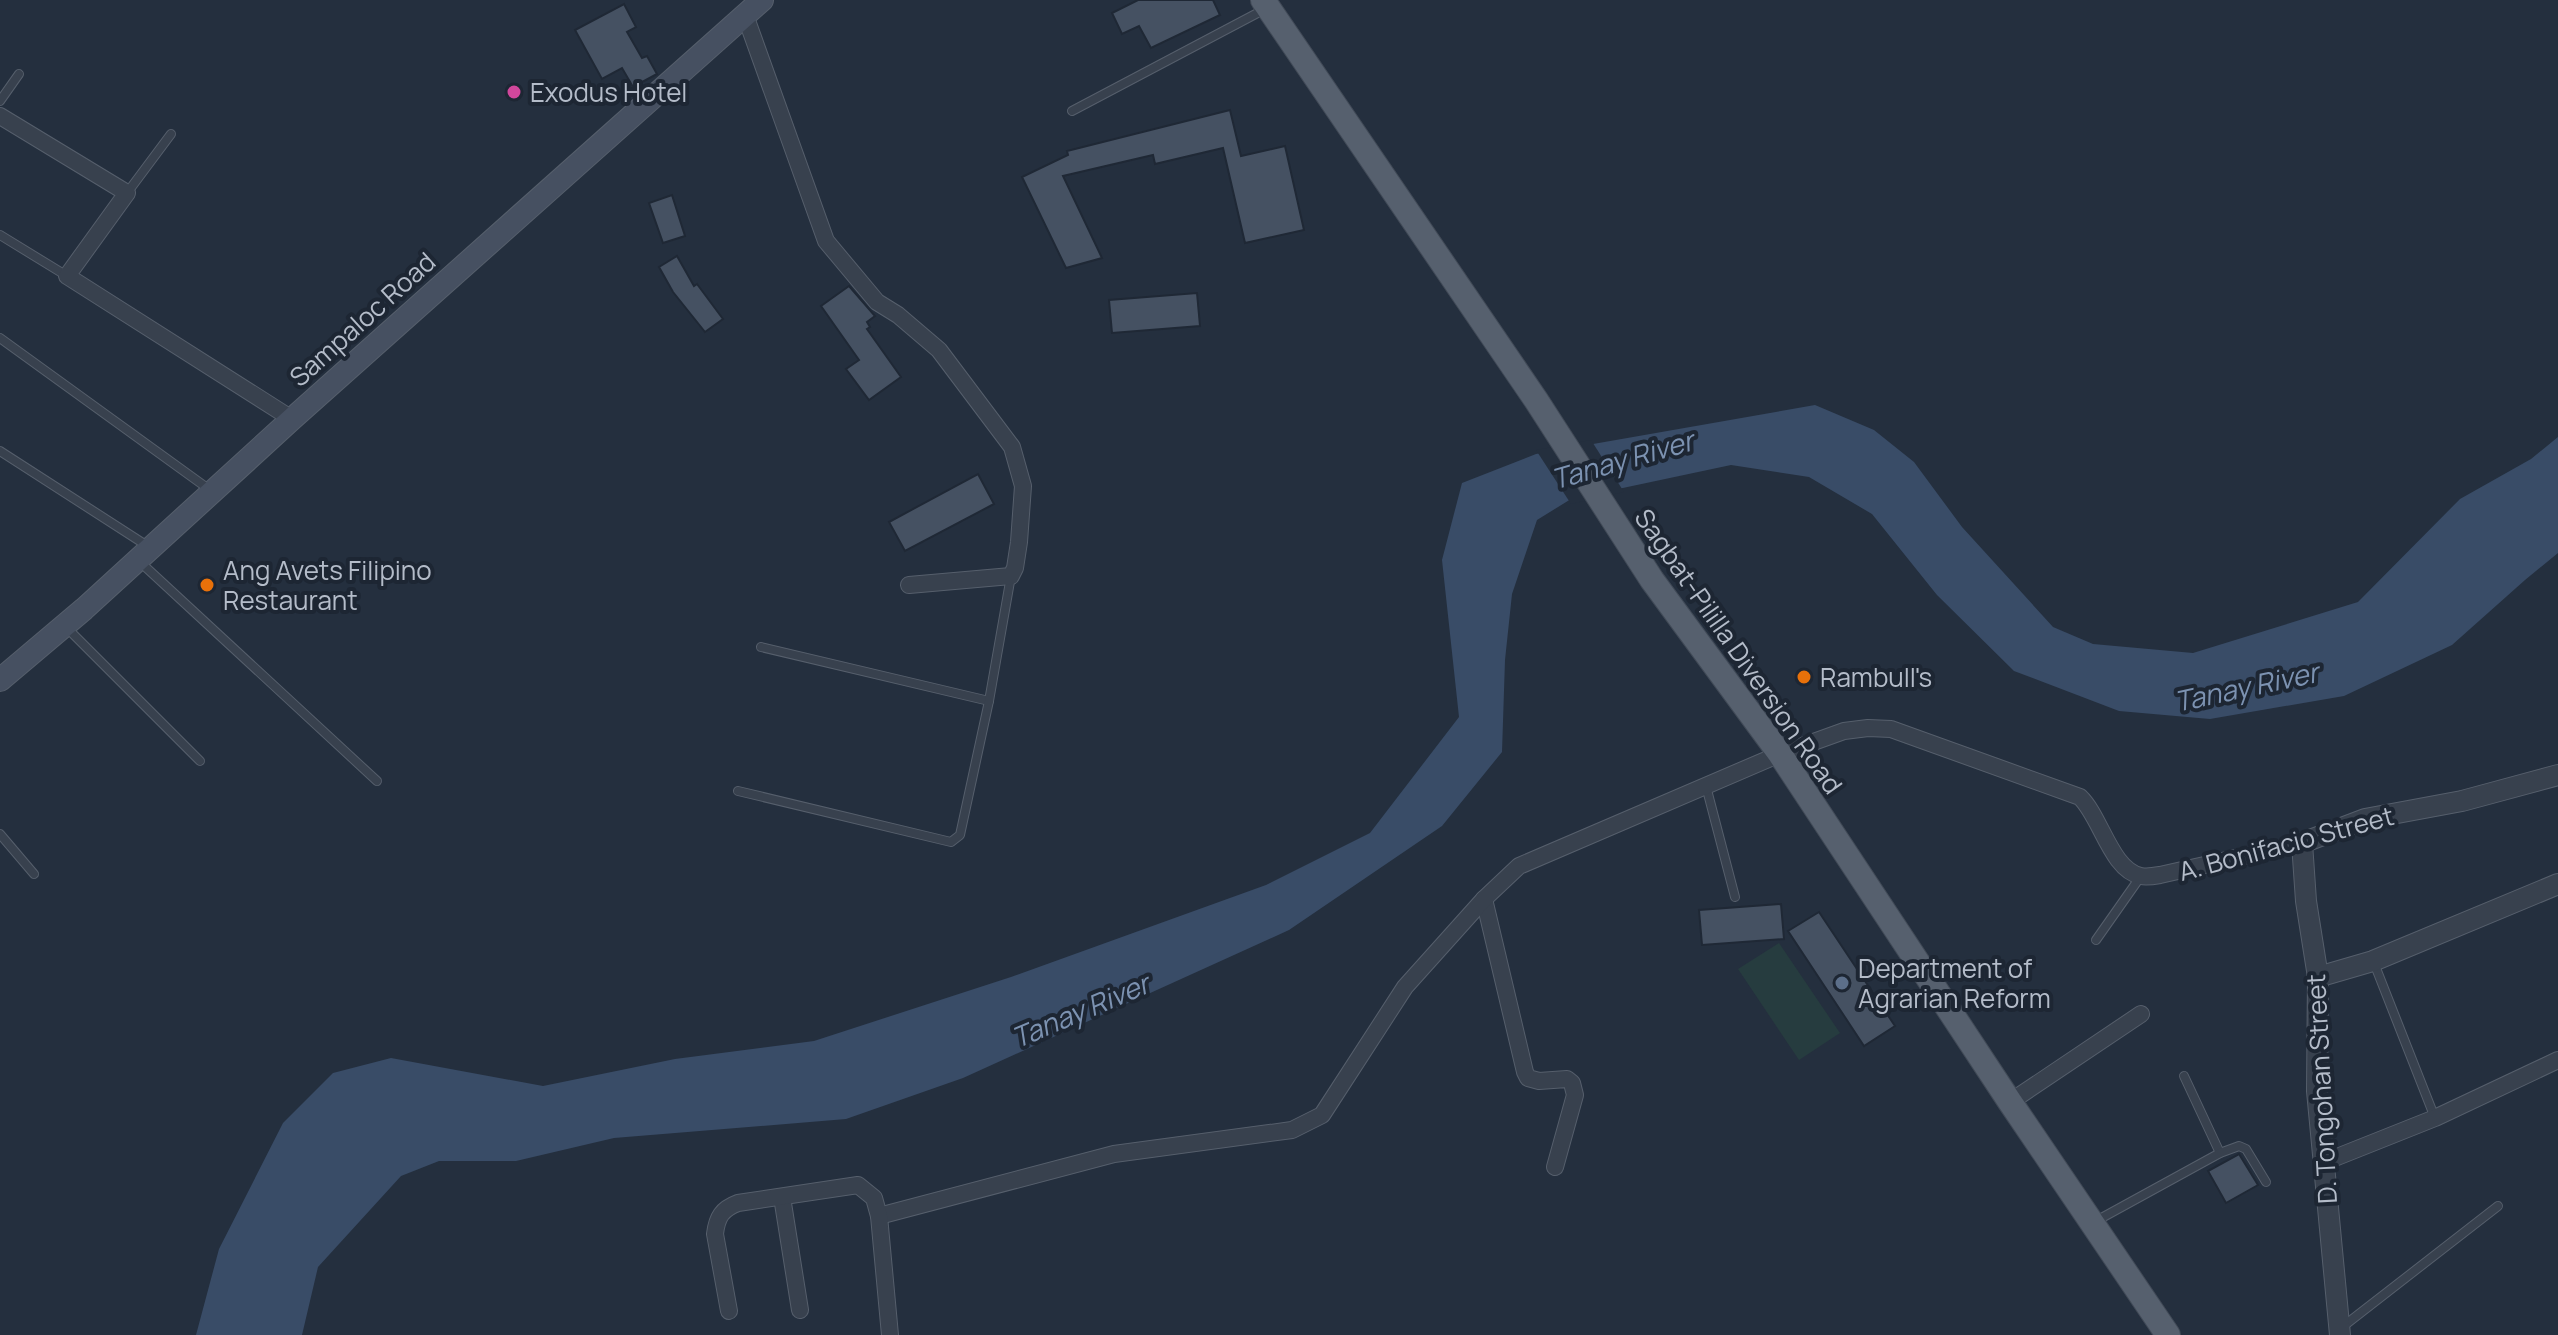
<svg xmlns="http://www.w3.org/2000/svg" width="2558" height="1335" font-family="Manrope,sans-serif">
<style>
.green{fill:#263c3f}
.water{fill:#394c67}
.pier{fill:#242f3e}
.building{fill:#455162;stroke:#1f2835;stroke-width:2}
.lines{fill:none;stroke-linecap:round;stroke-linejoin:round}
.service-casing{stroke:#565f6c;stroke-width:10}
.minor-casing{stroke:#565f6c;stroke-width:18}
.tertiary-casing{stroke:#565f6c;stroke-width:22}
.secondary-casing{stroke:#565f6c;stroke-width:24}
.primary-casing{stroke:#414a57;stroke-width:26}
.service{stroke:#38414e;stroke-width:8}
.minor{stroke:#38414e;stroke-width:16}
.tertiary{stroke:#38414e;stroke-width:20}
.secondary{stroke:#465061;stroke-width:22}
.primary{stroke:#56606e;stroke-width:24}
.hotel-dot{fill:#d1479c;stroke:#1d2633;stroke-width:3}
.food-dot{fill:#e8710a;stroke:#1d2633;stroke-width:3}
.service-dot{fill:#5c6f8a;stroke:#1d2633;stroke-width:3}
.labels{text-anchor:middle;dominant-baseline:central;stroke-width:8;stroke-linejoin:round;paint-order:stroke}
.poi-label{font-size:26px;fill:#b4bcc9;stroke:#1d2633;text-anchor:start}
.street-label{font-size:26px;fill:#b4bcc9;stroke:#1d2633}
.water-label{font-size:28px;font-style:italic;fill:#7c92b1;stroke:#1d2633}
</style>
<rect width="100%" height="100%" fill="#242f3e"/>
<polygon class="green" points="1779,943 1840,1033 1799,1060 1738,969"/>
<polygon class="water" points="1815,405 1874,430 1914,462 1962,527 2053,627 2093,644 2193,653 2358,602 2460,499 2531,459 2558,437 2558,553 2525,580 2452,645 2344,696 2210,719 2119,711 2014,671 1937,595 1872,514 1809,477 1731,465 1571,499 1537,520 1512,594 1505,660 1502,752 1442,826 1289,930 963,1078 846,1119 614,1138 516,1161 439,1161 401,1176 318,1267 302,1335 196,1335 219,1249 283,1123 333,1073 391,1058 543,1086 675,1059 814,1041 1011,977 1266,885 1370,833 1459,717 1442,560 1462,483 1536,454"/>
<polygon class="pier" points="1591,440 1624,492 1571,504 1536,450"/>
<g class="building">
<polygon points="1138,0 1213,0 1220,15 1151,48 1139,26 1122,34 1112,13"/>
<polygon points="624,4 636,27 627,32 642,58 647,56 657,74 633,87 622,68 602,79 575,30"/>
<polygon points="1230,110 1241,156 1285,146 1304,230 1245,243 1223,148 1155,164 1153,155 1063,176 1102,258 1066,268 1022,177 1068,155 1067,151"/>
<polygon points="672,195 685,236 663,243 649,203"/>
<polygon points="677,256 694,286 697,284 723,319 705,332 673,292 659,267"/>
<polygon points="849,286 875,316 867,322 870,327 867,329 901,377 869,400 846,369 859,360 821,306"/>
<polygon points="1197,293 1200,326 1112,333 1109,300"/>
<polygon points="978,474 994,504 905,551 889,522"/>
<polygon points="1781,904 1784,939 1702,945 1699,910"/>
<polygon points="1819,912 1895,1026 1864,1046 1788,931"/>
<polygon points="2239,1154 2258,1185 2226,1203 2208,1171"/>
</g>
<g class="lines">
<defs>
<g id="service">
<polyline points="0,101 19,74"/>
<polyline points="1072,111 1267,8"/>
<polyline points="127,193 171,134"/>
<polyline points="0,235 67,276"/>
<polyline points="0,338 210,490"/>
<polyline points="0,451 149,547"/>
<polyline points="139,561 377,781"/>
<polyline points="65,626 200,761"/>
<polyline points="761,647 989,701"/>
<polyline points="1706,786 1735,897"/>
<polyline points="738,791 951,842 960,835 989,701 1011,576"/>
<polyline points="0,834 34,874"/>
<polyline points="2096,940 2141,876"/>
<polyline points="2374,963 2435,1118"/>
<polyline points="2184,1076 2220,1153"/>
<polyline points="2096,1221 2220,1153 2239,1146 2246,1149 2266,1182"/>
<polyline points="2341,1328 2498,1206"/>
</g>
<g id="minor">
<polyline points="745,15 826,241 877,302 898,315 939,350 1012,447 1023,486 1019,542 1015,568 1011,576 909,585"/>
<polyline points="0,116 127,193 67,276 292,419"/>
<polyline points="1484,899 1525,1072 1528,1078 1539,1081 1567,1079 1572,1083 1575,1095 1555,1167"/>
<polyline points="2010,1102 2141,1014"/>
<polyline points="2322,1163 2435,1118 2558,1060"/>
<polyline points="782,1197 800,1310"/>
<path d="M879,1216L1114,1154L1292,1130L1322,1115L1405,987L1484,899L1519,866L1780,754L1844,731L1868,728L1891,729L2080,797C2101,817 2111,870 2141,876C2146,877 2154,876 2160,875L2302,843"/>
<path d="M729,1311L715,1234C717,1217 722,1209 738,1203L858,1185L874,1198L879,1216L890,1335"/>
</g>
<g id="tertiary">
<polyline points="2318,977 2373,961 2558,884"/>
<polyline points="2340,1335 2317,1091 2318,977 2306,901 2302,843 2365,819 2462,801 2558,775"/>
</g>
<polyline id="secondary" points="0,680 84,609 292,419 762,0"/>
<polyline id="primary" points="1263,0 1536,400 1652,580 1780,754 2010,1102 2168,1335"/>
</defs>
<use href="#service" class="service-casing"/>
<use href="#minor" class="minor-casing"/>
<use href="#tertiary" class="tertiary-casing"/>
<use href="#secondary" class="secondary-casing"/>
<use href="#primary" class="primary-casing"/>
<use href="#service" class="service"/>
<use href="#minor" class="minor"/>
<use href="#tertiary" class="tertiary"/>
<use href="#secondary" class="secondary"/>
<use href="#primary" class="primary"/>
</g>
<circle class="hotel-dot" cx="514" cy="92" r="8"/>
<g class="food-dot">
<circle cx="207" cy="585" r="8"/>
<circle cx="1804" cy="677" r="8"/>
</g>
<circle class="service-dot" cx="1842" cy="983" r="8"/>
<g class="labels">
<g class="poi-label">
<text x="530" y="92">Exodus Hotel</text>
<text x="223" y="570">Ang Avets Filipino<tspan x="223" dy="30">Restaurant</tspan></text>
<text x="1820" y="677">Rambull's</text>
<text x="1858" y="968">Department of<tspan x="1858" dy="30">Agrarian Reform</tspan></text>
</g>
<g class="street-label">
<text transform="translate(362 319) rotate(-42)">Sampaloc Road</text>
<text transform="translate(1739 651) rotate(55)">Sagbat-Pililla Diversion Road</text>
<text transform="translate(2286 843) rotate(-15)">A. Bonifacio Street</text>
<text transform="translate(2321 1089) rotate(-93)">D. Tongohan Street</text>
</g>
<g class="water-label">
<text transform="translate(1622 459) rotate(-16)">Tanay River</text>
<text transform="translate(2246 686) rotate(-12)">Tanay River</text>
<text transform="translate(1080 1010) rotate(-23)">Tanay River</text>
</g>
</g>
</svg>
